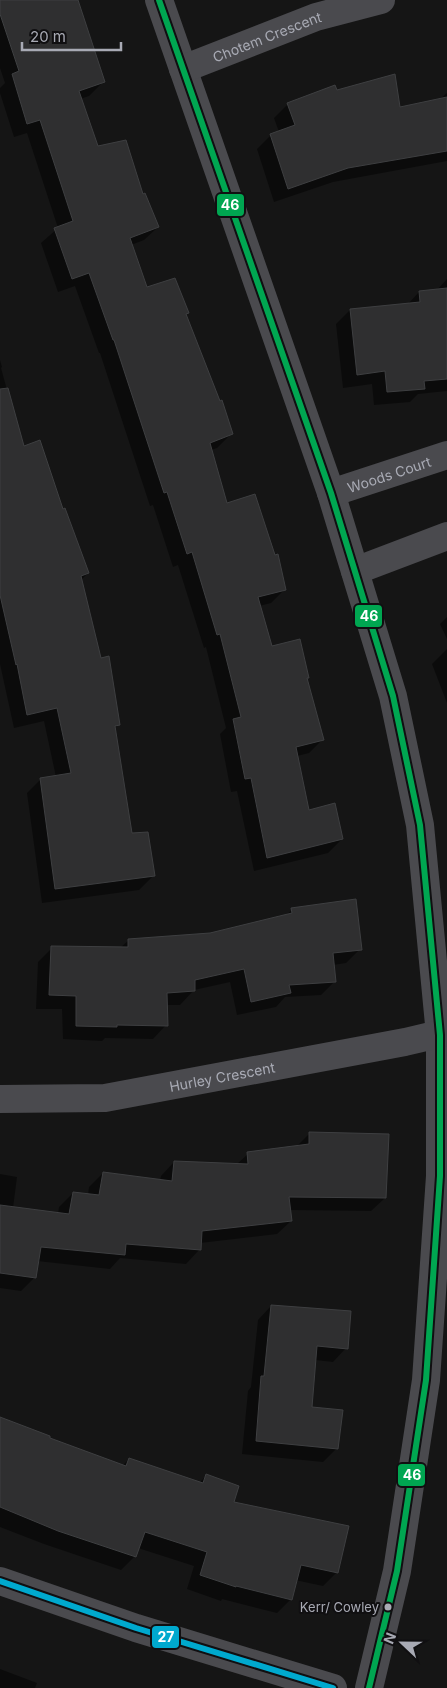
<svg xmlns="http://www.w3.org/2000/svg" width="447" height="1688" font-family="Inter,sans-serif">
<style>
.shadow{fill:#0007}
.building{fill:#2f2f30;stroke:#3e3f41}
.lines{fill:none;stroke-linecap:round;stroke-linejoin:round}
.minor{stroke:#4a4a4e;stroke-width:28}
.bus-1-casing{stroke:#100f11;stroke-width:10}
.bus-2-casing{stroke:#100f11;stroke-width:10}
.bus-1{stroke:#00a651;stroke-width:6}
.bus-2{stroke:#00a9ce;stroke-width:6}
.bus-dot{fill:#a8aab4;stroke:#100f11;stroke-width:2}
.labels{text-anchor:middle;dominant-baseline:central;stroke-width:4;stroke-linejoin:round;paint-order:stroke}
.bus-label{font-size:13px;fill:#a8aab4;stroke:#100f11;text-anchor:end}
.street-label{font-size:14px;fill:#a8aab4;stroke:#100f11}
.line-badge{stroke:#100f11;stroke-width:2}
.badge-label{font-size:14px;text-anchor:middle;font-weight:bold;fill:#fff}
</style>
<rect width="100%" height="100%" fill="#151515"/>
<g class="shadow">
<polygon points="0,0 77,0 103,82 89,96 80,99 97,148 142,196 158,227 144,240 131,245 146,289 187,313 185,315 231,434 217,448 211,450 226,505 285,589 271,603 259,606 271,648 308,677 306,679 323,739 309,753 297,756 308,812 342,839 328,853 254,871 237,791 231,792 220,734 226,728 206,647 204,648 178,565 173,567 153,505 150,506 100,353 99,353 75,286 58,292 41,243 58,228 27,133 14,137 0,93 0,88 5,83 0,68"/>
<polygon points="336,92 399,109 440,99 447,93 447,161 333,182 274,202 257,149 271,135 279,132 274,118 288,104"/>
<polygon points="447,279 447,391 418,394 410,402 374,405 372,384 343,388 336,324 350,310 408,304 419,292 436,291"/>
<polygon points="0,360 2,367 1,368 23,448 62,510 88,573 81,580 100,660 119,724 114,729 131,834 153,876 139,890 42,903 27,793 41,779 56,777 44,721 14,728 0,664"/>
<polygon points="447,617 447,639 440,624"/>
<polygon points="447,649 447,703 432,664"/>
<polygon points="292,910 360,949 346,963 333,965 335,981 321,995 285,997 276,1007 237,1015 230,982 194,990 180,1005 166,1005 166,1025 153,1039 105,1038 102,1041 63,1039 62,1009 36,1009 38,962 52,948 120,948 129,940 210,934 286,915"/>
<polygon points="310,1133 385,1198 371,1211 289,1210 291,1221 277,1234 200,1243 199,1250 186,1264 120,1258 110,1269 37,1261 35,1277 21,1291 0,1288 0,1174 17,1177 13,1208 58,1214 59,1207 73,1193 88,1195 89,1187 103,1173 160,1181 161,1176 174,1162 237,1164 248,1154 296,1147"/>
<polygon points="271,1306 346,1348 333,1362 315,1360 310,1408 337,1448 323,1462 242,1454 248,1391 251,1387 258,1320"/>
<polygon points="0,1418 48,1438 122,1466 129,1459 199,1483 206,1476 232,1503 337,1572 323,1586 295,1580 291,1599 277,1613 222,1599 221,1601 187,1589 194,1566 138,1548 135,1556 121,1570 44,1544 0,1527"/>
<polygon points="0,1669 37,1683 35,1688 0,1688"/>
</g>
<g class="building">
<polygon points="0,0 78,0 105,82 79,91 98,146 126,140 143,194 145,193 159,227 130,238 147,287 175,278 189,313 186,314 220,401 222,400 233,434 210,443 227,503 255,494 275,555 278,554 286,590 258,597 272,646 300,639 309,678 307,678 324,740 296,747 309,810 335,803 343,839 267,858 251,778 245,779 233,719 241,717 220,634 217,635 192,552 187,554 167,492 164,493 114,340 113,340 89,273 72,279 54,228 73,221 40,120 27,124 12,74 19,71 0,14"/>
<polygon points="395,74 400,107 447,97 447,151 348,168 288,189 270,134 295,125 287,103 335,85 337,90"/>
<polygon points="447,288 447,379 424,381 425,389 387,392 385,371 357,375 350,309 420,302 419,291"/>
<polygon points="8,388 24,446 40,440 63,509 65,508 89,573 81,576 101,658 109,656 120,725 115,726 132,833 148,832 155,876 55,889 40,778 71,773 57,708 27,715 17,664 16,665 0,595 0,389"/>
<polygon points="356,899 362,950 333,953 336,982 289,985 291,993 251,1002 244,969 195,980 195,991 167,993 168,1026 117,1025 117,1027 76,1026 76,996 49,995 51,946 128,947 128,939 210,933 292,913 291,908"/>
<polygon points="309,1132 389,1134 386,1198 289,1197 292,1221 202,1231 201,1250 126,1244 125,1255 41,1247 36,1278 0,1273 0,1205 69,1214 73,1192 99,1195 103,1172 172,1181 174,1161 248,1164 247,1152 309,1144"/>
<polygon points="271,1305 351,1311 348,1349 317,1346 312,1407 343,1410 338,1449 256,1441 261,1376 264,1376"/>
<polygon points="0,1417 50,1436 50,1438 126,1466 129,1458 203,1483 206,1474 239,1486 234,1502 349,1526 338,1573 301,1565 292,1600 236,1586 236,1587 200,1575 207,1552 145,1532 136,1557 58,1531 0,1507"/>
</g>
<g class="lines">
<g class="minor">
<polyline points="159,0 331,493 393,696 420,825 440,1035 440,1176 426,1380 397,1571 369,1688"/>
<path id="s1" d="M183,69L316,17L381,0"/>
<path id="s2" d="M331,493L447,455"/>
<polyline points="355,571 447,536"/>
<path id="s3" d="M0,1099L105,1098L405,1042L447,1032"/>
<polyline points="0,1581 136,1628 333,1688"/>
</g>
<defs>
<polyline id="bus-1" points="159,0 331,493 393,696 420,825 440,1035 440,1176 426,1380 397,1571 369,1688"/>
<polyline id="bus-2" points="0,1581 136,1628 333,1688"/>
</defs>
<use href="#bus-1" class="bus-1-casing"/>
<use href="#bus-2" class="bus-2-casing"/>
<use href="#bus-1" class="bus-1"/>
<use href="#bus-2" class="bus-2"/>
</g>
<circle class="bus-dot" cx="388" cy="1607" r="4.5"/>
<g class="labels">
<g class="bus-label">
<text x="379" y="1607">Kerr/ Cowley</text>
</g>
<g class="street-label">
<text stroke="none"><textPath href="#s1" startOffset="90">Chotem Crescent</textPath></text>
<text stroke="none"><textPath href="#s2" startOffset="61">Woods Court</textPath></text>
<text stroke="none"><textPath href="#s3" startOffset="224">Hurley Crescent</textPath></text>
</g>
</g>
<g class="line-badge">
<rect x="216" y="193" width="29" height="24" rx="5" fill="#00a651"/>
<rect x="354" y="604" width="29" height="24" rx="5" fill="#00a651"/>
<rect x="397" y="1463" width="29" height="24" rx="5" fill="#00a651"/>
<rect x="151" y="1625" width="29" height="24" rx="5" fill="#00a9ce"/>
</g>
<g class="badge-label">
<text x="230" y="210">46</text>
<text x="369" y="621">46</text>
<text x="412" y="1480">46</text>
<text x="166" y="1642">27</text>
</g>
<g transform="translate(402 1643) rotate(292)" stroke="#100f11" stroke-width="4" paint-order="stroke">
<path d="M0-4L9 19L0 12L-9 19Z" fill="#a8aab4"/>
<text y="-8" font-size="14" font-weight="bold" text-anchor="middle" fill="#a8aab4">N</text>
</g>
<path d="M22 42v8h99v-8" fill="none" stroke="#a8aab4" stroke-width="2.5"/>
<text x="30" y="42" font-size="15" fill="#a8aab4" stroke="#100f11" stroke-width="4" paint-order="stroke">20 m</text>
</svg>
